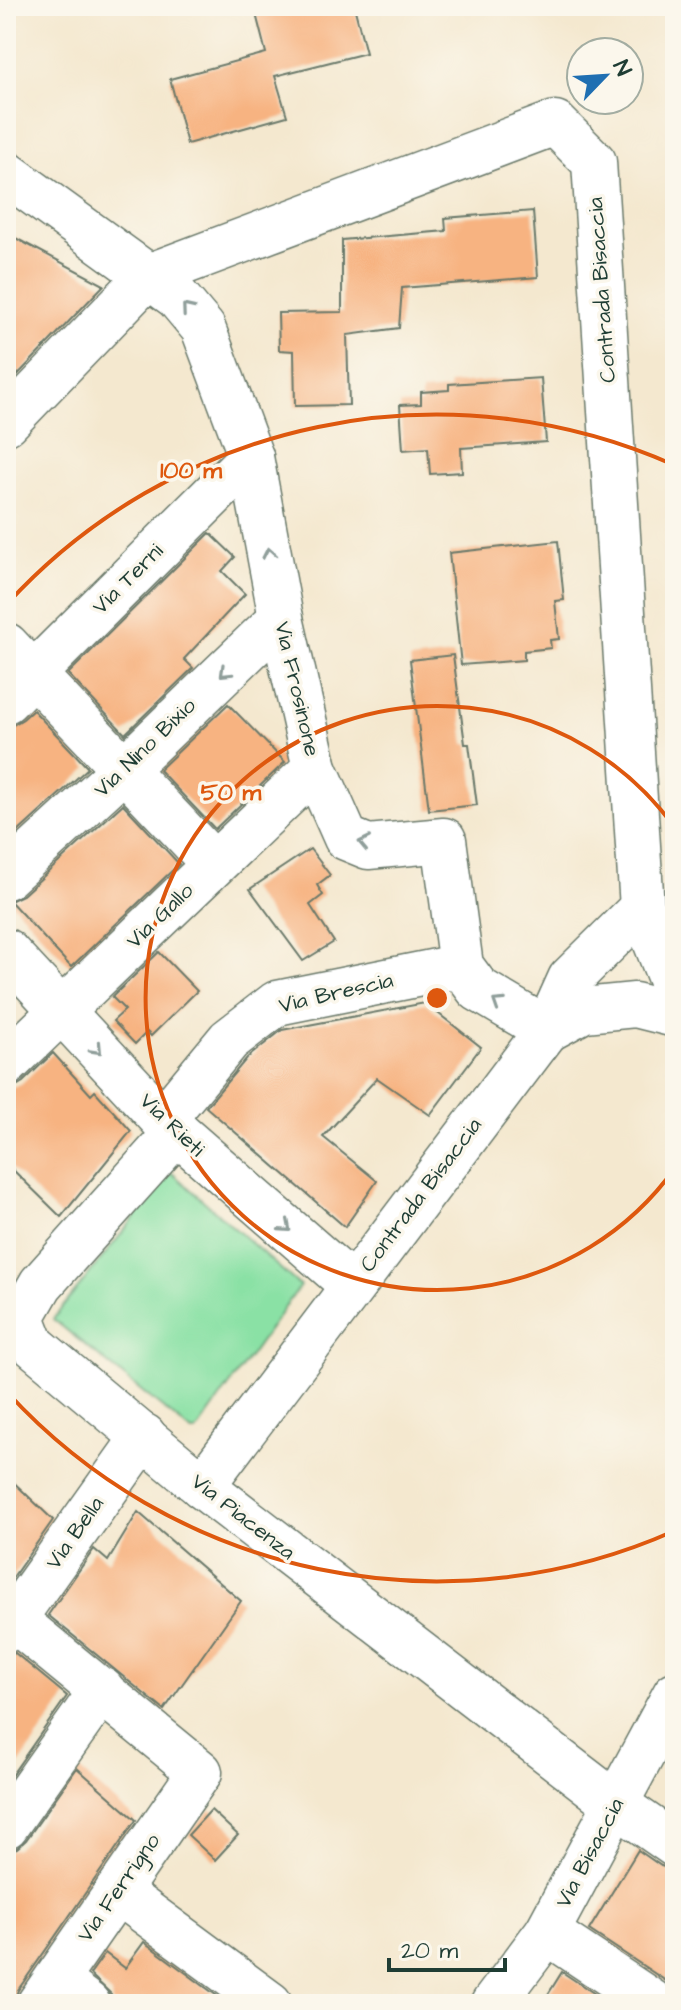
<svg xmlns="http://www.w3.org/2000/svg" width="681" height="2010" font-family="'Architects Daughter',sans-serif">
<style>
.green{fill:#8ae1a5;stroke:#548f6c;stroke-width:2}
.building{fill:#f7b381}
.lines{fill:none;stroke-linecap:round;stroke-linejoin:round}
.minor-casing{stroke:#6a796a;stroke-width:47}
.minor{stroke:#fff;stroke-width:44}
.oneway{stroke:#8f9e9a}
.ring{fill:none;stroke:#de580e;stroke-width:4}
.labels{text-anchor:middle;dominant-baseline:central;stroke-width:7;stroke-linejoin:round;paint-order:stroke}
.street-label{font-size:22px;fill:#1f3d34;stroke:#fbf7ec}
.centre{fill:#de580e;stroke:#fbf7ec;stroke-width:4}
.ring-label{font-size:24px;text-anchor:middle;font-weight:bold;fill:#de580e;stroke:#fbf7ec;stroke-width:7;stroke-linejoin:round;paint-order:stroke}
</style>
<rect width="100%" height="100%" fill="#fbf7ec"/>
<filter id="ink" filterUnits="userSpaceOnUse"><feTurbulence type="fractalNoise" baseFrequency=".0125" numOctaves="2"/><feDisplacementMap in="SourceGraphic" scale="16" xChannelSelector="R" yChannelSelector="G"/><feConvolveMatrix kernelMatrix="1 2 1 2 8 2 1 2 1" color-interpolation-filters="sRGB"/></filter>
<filter id="wash" filterUnits="userSpaceOnUse"><feTurbulence type="fractalNoise" baseFrequency=".006" numOctaves="4" result="noise"/><feDisplacementMap in="SourceGraphic" scale="32" xChannelSelector="R" yChannelSelector="G"/><feGaussianBlur stdDeviation="1.8" result="paint"/><feColorMatrix in="noise" values="0 0 0 0 0 0 0 0 0 0 0 0 0 0 0 0 0 1.4 0 .05"/><feComposite in="paint" operator="in"/></filter>
<g filter="url(#wash)">
<rect width="100%" height="100%" fill="#f4e8cf"/>
<polygon class="green" points="171,1172 300,1286 196,1432 192,1432 53,1319"/>
<g id="blocks">
<g class="building">
<polygon points="254,6 354,6 366,53 275,76 287,116 187,144 170,79 266,53"/>
<polygon points="533,211 538,277 402,288 399,328 347,335 349,405 295,406 294,351 279,350 278,313 342,312 342,240 446,231 445,218"/>
<polygon points="6,233 104,285 6,387"/>
<polygon points="541,378 546,442 461,448 462,472 430,474 428,448 403,450 400,405 421,404 421,392 449,390 449,384"/>
<polygon points="210,533 235,557 222,571 245,594 184,659 193,668 125,734 68,674"/>
<polygon points="558,541 564,600 555,601 559,639 550,640 551,648 524,651 524,660 461,665 449,553"/>
<polygon points="453,655 465,744 469,744 477,805 429,810 410,660"/>
<polygon points="228,704 285,762 215,829 159,770"/>
<polygon points="33,710 88,768 6,843 6,725 13,725 23,719"/>
<polygon points="123,804 179,864 71,967 10,901 23,895"/>
<polygon points="310,849 330,875 317,885 323,895 310,905 334,942 303,961 250,889"/>
<polygon points="159,952 197,991 151,1036 147,1032 135,1044 113,1021 125,1010 112,997"/>
<polygon points="425,1003 481,1047 430,1115 377,1078 323,1137 377,1181 345,1227 206,1107 247,1058 282,1030"/>
<polygon points="53,1053 91,1095 95,1091 131,1131 61,1217 6,1163 6,1088 13,1088 23,1082"/>
<polygon points="6,1475 53,1520 6,1587"/>
<polygon points="138,1512 241,1601 164,1710 48,1615 94,1549 108,1561"/>
<polygon points="15,1653 67,1696 6,1783 6,1657"/>
<polygon points="77,1768 136,1820 18,1990 13,2004 6,2004 6,1851 17,1848 26,1840"/>
<polygon points="211,1810 238,1835 215,1860 188,1835"/>
<polygon points="638,1850 661,1866 675,1870 675,1990 669,1983 589,1930"/>
<polygon points="144,1942 228,2004 112,2004 111,1994 90,1974 105,1953 125,1968"/>
<polygon points="562,1972 610,2004 542,2004"/>
</g>
</g>
</g>
<g filter="url(#ink)">
<use href="#blocks" fill-opacity="0" stroke="#6a796a" stroke-width="2"/>
<g class="lines">
<defs>
<g id="minor">
<polyline points="6,173 177,297 203,328 251,457 281,618 315,768 346,838 368,847 444,840 461,966 478,989 547,1030 584,1010 635,1005 675,1015"/>
<polyline points="6,423 148,276 555,123 594,162 642,908 675,991"/>
<polyline points="6,645 214,864"/>
<polyline points="6,701 251,457"/>
<polyline points="6,877 123,770 281,618"/>
<polyline points="6,951 163,1120 352,1285"/>
<polyline points="6,1064 315,768"/>
<polyline points="163,1120 229,1040 277,1003 461,966"/>
<polyline points="177,1132 41,1284 22,1317 33,1345 202,1486 616,1804 675,1845"/>
<polyline points="202,1486 547,1030 570,979 642,908"/>
<polyline points="6,1613 200,1772 39,2004"/>
<polyline points="6,1630 144,1436"/>
<polyline points="6,1826 102,1690"/>
<polyline points="117,1891 270,2004"/>
<polyline points="547,1932 655,2004"/>
<polyline points="56,1980 88,2004"/>
<polyline points="493,2004 547,1932 675,1694"/>
</g>
</defs>
<use href="#minor" class="minor-casing"/>
<use href="#minor" class="minor"/>
</g>
<defs><path id="oneway-chevron" d="M-2-3.5L2.5 0L-2 3.5" fill="none" stroke-width="1.6" stroke-linecap="round" stroke-linejoin="round" transform="scale(2)"/></defs>
<g class="oneway">
<use href="#oneway-chevron" transform="translate(187 309) rotate(-130)"/>
<use href="#oneway-chevron" transform="translate(269 553) rotate(-101)"/>
<use href="#oneway-chevron" transform="translate(225 672) rotate(136)"/>
<use href="#oneway-chevron" transform="translate(364 843) rotate(-168)"/>
<use href="#oneway-chevron" transform="translate(498 1003) rotate(-147)"/>
<use href="#oneway-chevron" transform="translate(97 1049) rotate(47)"/>
<use href="#oneway-chevron" transform="translate(286 1227) rotate(41)"/>
</g>
</g>
<g class="ring">
<path d="M675 1168A292 292 0 1 1 675 828"/>
<path d="M674 1531A583 583 0 0 1 7 1392M7 604A583 583 0 0 1 674 465"/>
</g>
<g class="labels">
<g class="street-label">
<text transform="translate(602 290) rotate(-94)">Contrada Bisaccia</text>
<text transform="translate(128 579) rotate(-45)">Via Terni</text>
<text transform="translate(297 689) rotate(77)">Via Frosinone</text>
<text transform="translate(145 748) rotate(-44)">Via Nino Bixio</text>
<text transform="translate(160 916) rotate(-44)">Via Gallo</text>
<text transform="translate(336 993) rotate(-13)">Via Brescia</text>
<text transform="translate(172 1125) rotate(44)">Via Rieti</text>
<text transform="translate(421 1195) rotate(-53)">Contrada Bisaccia</text>
<text transform="translate(243 1517) rotate(38)">Via Piacenza</text>
<text transform="translate(75 1533) rotate(-55)">Via Bella</text>
<text transform="translate(590 1853) rotate(-62)">Via Bisaccia</text>
<text transform="translate(119 1888) rotate(-55)">Via Ferrigno</text>
</g>
</g>
<circle cx="437" cy="998" r="12" class="centre"/>
<g class="ring-label">
<text x="191" y="478">100 m</text>
<text x="231" y="800">50 m</text>
</g>
<rect width="681" height="2010" fill="none" stroke="#fbf7ec" stroke-width="32"/>
<g transform="translate(605 76) rotate(65)"><circle r="38" fill="#fbf7ec" stroke="#a3ada2" stroke-width="2"/>
<path d="M0-6L14 30L0 20L-14 30Z" fill="#1f6fb2"/>
<text y="-12" font-size="22" font-weight="bold" text-anchor="middle" fill="#1f3d34">N</text>
</g>
<path d="M389 1958v12h116v-12" fill="none" stroke="#1f3d34" stroke-width="4"/>
<text x="401" y="1958" font-size="24" fill="#1f3d34" stroke="#fbf7ec" stroke-width="6" paint-order="stroke">20 m</text>
</svg>
